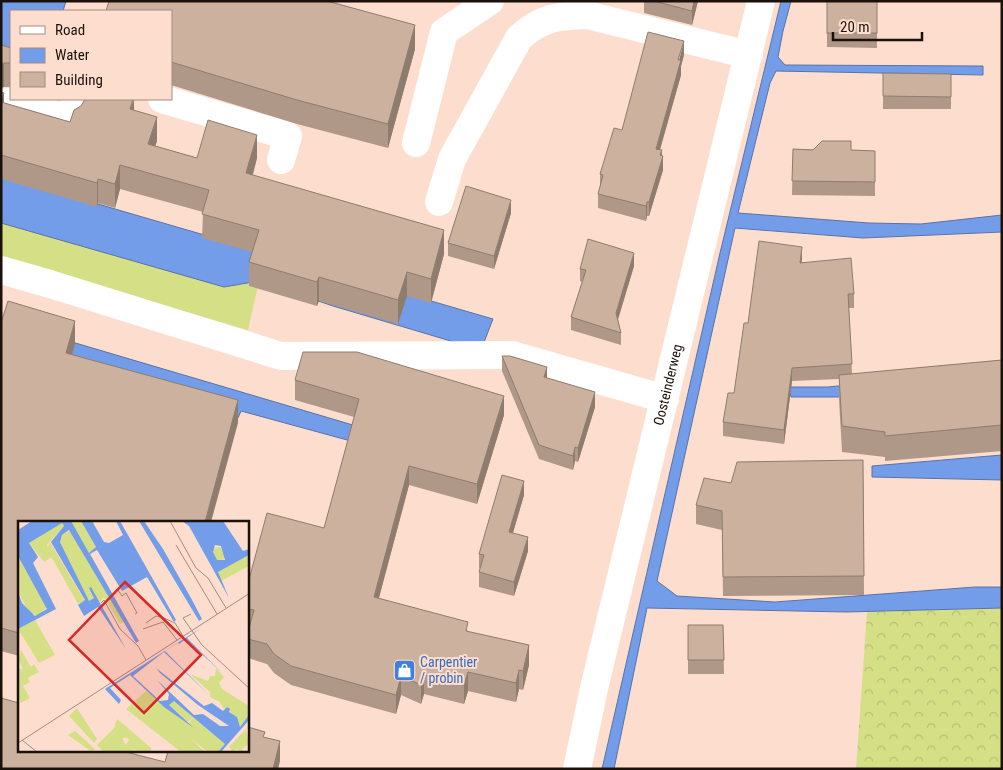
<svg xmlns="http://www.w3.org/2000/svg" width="1003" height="770" font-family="'Roboto Condensed',sans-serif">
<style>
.grass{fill:#d5e086}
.forest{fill:url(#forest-crowns)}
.water{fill:#739de8;stroke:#5973a6}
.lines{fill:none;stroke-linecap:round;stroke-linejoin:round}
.minor{stroke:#fff;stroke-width:28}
.wall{fill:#af9888}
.shaded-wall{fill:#8e7c6f}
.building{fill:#cbb19e;stroke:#8e7c6f}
.labels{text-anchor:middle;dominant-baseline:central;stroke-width:4;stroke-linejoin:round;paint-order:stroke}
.street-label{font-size:14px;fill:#1b110b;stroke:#fddece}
.shop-label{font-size:14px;fill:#366cbe;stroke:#fddece;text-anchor:start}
.inset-road{fill:none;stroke:#a38c80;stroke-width:1}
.view{fill:#d62828;fill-opacity:0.15;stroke:#d62828;stroke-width:2.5}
.inset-edge{fill:none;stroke:#1b110b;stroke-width:2.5}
</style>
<defs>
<pattern id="forest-crowns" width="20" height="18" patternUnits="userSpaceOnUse" patternTransform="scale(1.25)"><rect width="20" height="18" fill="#d5e086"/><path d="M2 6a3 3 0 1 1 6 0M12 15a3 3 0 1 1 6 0" fill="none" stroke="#b6bf72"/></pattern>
</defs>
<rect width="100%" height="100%" fill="#fddece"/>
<polygon class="grass" points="1,223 224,287 259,281 248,330 1,258"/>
<polygon class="forest" points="1002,608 1002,769 856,769 867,612"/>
<g class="water">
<polygon points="1,1 66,1 63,11 11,11 11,74 1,71"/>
<polygon points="781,1 791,1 783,31 778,57 785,65 983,66 983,75 776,71 770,83 738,213 869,223 921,224 1002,215 1002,232 863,238 735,228 657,581 677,596 775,602 975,587 1002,587 1002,608 846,612 647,608 614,769 602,769 720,253"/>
<polygon points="1,175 115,209 493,319 481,350 333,306 259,281 224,287 1,223"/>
<polygon points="1,321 451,454 424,461 241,411 238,418 1,358"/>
<polygon points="1002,369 844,397 791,397 789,387 828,387"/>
<polygon points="1002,455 1002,480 872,477 872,466"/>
</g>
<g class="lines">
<g class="minor">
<polyline points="162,99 288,136 281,160"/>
<polyline points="8,102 70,119 76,99"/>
<polyline points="416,143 444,32 490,1"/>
<path d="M439,202L452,159L519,38C542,17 558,16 587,15L749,55"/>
<polyline points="1,270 50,284 281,356 512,355 665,399"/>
<path id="s1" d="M577,769L595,684L761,1"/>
</g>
</g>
<g class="wall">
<polygon points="644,1 698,1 692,25 644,13"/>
<polygon points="827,1 877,1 877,48 827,47"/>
<polygon points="171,11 415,49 388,148 297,124 171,85"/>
<polygon points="1,45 11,48 11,87 4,87"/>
<polygon points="684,55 681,66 681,75 660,150 662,155 663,170 649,216 647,216 646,221 598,208 598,194 600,188 600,174"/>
<polygon points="883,73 951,74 951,109 883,109"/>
<polygon points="1,92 4,103 70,122 134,110 157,141 155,146 197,158 257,158 253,175 444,254 431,303 407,296 398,324 319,301 317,306 249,286 249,262 252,252 202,238 203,212 120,189 115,208 98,203 97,207 1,179"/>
<polygon points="793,149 875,151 875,196 792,195"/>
<polygon points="511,213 494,269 448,256 448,243"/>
<polygon points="802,262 854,294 854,308 849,308 852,374 1002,360 1002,451 885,461 885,457 842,452 839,400 839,379 792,381 784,444 723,436 723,422 734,393 748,323"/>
<polygon points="634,266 618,320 621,333 621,345 571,330 571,317 582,282 580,281 580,269"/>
<polygon points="1,323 75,344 72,355 238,423 19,522 19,656 1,651"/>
<polygon points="502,356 547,378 595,407 578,462 575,461 573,470 539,459 502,371"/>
<polygon points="295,380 504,415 477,504 409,485 379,598 468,631 529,665 523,690 519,689 516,702 468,691 464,704 424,694 421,704 401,695 396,714 291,685 274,673 267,664 248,658 248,632 249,628 248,628 248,583 324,528 354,417 295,400"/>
<polygon points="863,460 864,595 723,596 722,530 696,524 696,505 731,483"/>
<polygon points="524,495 513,533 528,551 514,596 479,587 479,572 480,568 479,568 479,554"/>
<polygon points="688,625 723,625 724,674 688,674"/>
</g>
<g class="shaded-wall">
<polygon points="694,1 698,1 692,25 692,11"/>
<polygon points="415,25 415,49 388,148 388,124"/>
<polygon points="684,41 684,55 681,66 681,75 656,163 656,149"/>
<polygon points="4,63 4,87 1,88 1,64"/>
<polygon points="4,93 4,117 1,125 1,101"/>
<polygon points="134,99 134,123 130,109"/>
<polygon points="157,117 157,141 148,168 148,144"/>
<polygon points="257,135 257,158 246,197 246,173"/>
<polygon points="662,150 662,159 663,156 663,170 649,216 649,202"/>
<polygon points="120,165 120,189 115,208 115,184"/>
<polygon points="98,179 98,203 97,207 97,183"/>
<polygon points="511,200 511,213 494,269 494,256"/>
<polygon points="647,202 647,216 646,221 646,206"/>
<polygon points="444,230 444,254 431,303 431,279"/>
<polygon points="802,247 802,260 800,276 800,263"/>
<polygon points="634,253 634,266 616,325 616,313"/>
<polygon points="407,272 407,296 398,324 398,300"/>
<polygon points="319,277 319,301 317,306 317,282"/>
<polygon points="75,321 75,344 66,376 66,353"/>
<polygon points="547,367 547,381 544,377"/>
<polygon points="792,368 792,381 784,444 784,430"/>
<polygon points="595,392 595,407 578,462 578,448"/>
<polygon points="504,396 504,415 477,504 477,484"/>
<polygon points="238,400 238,423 211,522 205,522"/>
<polygon points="575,447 575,461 573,470 573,456"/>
<polygon points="409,466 409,485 374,616 374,597"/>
<polygon points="524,481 524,495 509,546 509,532"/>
<polygon points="528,537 528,551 514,596 514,582"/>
<polygon points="529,645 529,665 523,690 523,671"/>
<polygon points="519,670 519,689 516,702 516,683"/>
<polygon points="468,672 468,691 464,704 464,685"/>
<polygon points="424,675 424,694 421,704 421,685"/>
<polygon points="401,676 401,695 396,714 396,695"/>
<polygon points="280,741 280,761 278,769 273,769"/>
</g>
<g class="building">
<polygon points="109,1 327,1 415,25 388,124 297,100 171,62 171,11 106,11"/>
<polygon points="654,1 694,1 692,11"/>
<rect x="827" y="1" width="50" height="32"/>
<polygon points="648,32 684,41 678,60 681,60 656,149 662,150 660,155 663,156 649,202 647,202 646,206 598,194 603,175 600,174 614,128 622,130"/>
<polygon points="1,45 11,48 11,63 4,63 1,64"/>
<polygon points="883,73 951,74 951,97 883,96"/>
<polygon points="1,92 4,93 1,101"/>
<polygon points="85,99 133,99 130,109 157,117 148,144 197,158 208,120 257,135 246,173 444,230 431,279 407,272 398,300 319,277 317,282 249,262 259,230 202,214 209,190 120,165 115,184 98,179 97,183 1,155 1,102 70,122 74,110 81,106"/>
<polygon points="822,141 851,141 851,150 875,151 875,182 792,181 793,149 813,150"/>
<polygon points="466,186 511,200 494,256 448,243"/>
<polygon points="588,239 634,253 616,313 621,333 571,317 586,270 580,269"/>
<polygon points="759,241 802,247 800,263 851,258 854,294 848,294 852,364 792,368 784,430 723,422 728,393 734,393 744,323 748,323"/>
<polygon points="8,301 75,321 66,353 238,400 205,522 19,522 19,633 1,628 1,323"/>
<polygon points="303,352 357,352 504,396 477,484 409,466 374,597 468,622 466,631 529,645 523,671 519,670 516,683 468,672 464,685 424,675 421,685 401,676 396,695 291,666 274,654 267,644 248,639 248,632 254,610 248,609 248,583 267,513 324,528 359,399 295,380"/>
<polygon points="502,356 510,356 547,367 544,377 595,392 578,448 575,447 573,456 539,445"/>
<polygon points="1002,360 1002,425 885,436 885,432 842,426 839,375"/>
<polygon points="863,460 864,576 723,577 722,511 696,505 704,478 731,483 737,462"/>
<polygon points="502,475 524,481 509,532 528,537 514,582 479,572 484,555 479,554"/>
<polygon points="688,625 723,625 724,660 688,660"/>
<polygon points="1,698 19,703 19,751 122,751 165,762 168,751 248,751 248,727 265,732 263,737 280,741 273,769 1,769"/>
</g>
<defs>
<symbol id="shop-square" viewBox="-11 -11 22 22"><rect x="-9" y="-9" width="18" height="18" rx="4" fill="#3f7fe0" stroke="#fddece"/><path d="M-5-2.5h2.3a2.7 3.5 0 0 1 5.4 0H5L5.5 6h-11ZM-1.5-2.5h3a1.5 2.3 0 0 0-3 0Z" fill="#fff"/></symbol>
</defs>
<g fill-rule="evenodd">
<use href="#shop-square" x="392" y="658" width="25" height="25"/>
</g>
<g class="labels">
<g class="street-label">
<text stroke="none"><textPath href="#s1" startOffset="395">Oosteinderweg</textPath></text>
</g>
<g class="shop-label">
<text x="420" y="662">Carpentier<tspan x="420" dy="16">/ probin</tspan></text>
</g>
</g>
<g transform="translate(18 521)">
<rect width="231" height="231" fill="#fddece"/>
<path d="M51,0H63L78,26L74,30L71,32ZM52,10L106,101L102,103L86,76L82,81L73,66L76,77L71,80L66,71L42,21L44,14ZM32,21L67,80L60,83L29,28ZM231,34V45L203,60L200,51ZM0,35L29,86L20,95L11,91L0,71ZM17,99L37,134L21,142L0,108ZM0,147L6,149L12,161L5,165L12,177L3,182L0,176ZM156,179L175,196L170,201L151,184ZM59,187L79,218L76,222L51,195ZM111,208L133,227V231H121L108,224L111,219L106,214L109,216ZM228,208L231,223L224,228L225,231L218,228L215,231L211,226ZM57,210L77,228L74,231L50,214Z" fill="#d5e086"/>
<path d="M43,2L46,5L29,24L34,36L26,41L11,22ZM194 33a7 7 0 1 1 14 0a7 7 0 1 1-14 0ZM3,129L13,146L16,143L21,151L9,157L0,138ZM198,147L206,156L201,162L204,168L231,185V194L222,206L209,186L206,188L202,181L192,176V171L172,153L190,160L192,155H197ZM128,170L171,203L175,196L207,223L200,231H190L172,217L187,231H163L108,188ZM99,198L111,208L110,216L105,217L106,222L119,231H86L79,224L96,207Z" fill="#d5e086"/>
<path d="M14,0H53L71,32L78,26L63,0H74L86,21L91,22L105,14L98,0H102L158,99L156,101L129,56L104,70L79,29L72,33L121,120L118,122L51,9L44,14L42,21L71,80L76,77L71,67L73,66L108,128L80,86L66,95L60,84L67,79L33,21L46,5L44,2L11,22L20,36L15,42L38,88L0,108V71L4,82L17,95L29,88L0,35V9ZM121,0H126L145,28L173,77L184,98L181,100ZM164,0H205L225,30L231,28V34L200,51L211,77L171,5ZM197,24L203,25L207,39H199L195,31ZM183,107L169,117L204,152L168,118L161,123L176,138L160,122L147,130L190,173L146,131L115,155L142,180L150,179L151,173L139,159L176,194L185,193L202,205H211L180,184L142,152L138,147L186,185L194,182L205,190L209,186L212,188L211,191L219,196L222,206L231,194V199L203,231H200L207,223L156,180L151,184L176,207L146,186L112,154L92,167L103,179L101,183L87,168Z" fill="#739de8" fill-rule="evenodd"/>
<path class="inset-road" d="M152,0L178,47L190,57L208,87M158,24L199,93M100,69L104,75L108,72L119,92L117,93M83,82L86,79L102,108L120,125L128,139M173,93L165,97L184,124L232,168M128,102L138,95L146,97L157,102L165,115M125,108L145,101L159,119M4,219L19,231M0,222L232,72"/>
<path class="view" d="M107,61L183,134L126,192L51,119Z"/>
<rect width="231" height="231" class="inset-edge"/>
</g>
<rect width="1003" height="770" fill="none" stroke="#1b110b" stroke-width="5"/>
<rect x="10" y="10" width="162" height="90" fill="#fddece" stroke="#a38c80"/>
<rect x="20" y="26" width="25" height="8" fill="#ffffff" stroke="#a38c80"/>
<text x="55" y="35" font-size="15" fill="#1b110b">Road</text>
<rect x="20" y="48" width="25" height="15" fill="#739de8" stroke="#a38c80"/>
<text x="55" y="60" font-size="15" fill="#1b110b">Water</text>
<rect x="20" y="72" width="25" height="15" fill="#cbb19e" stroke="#a38c80"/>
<text x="55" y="85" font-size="15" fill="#1b110b">Building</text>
<path d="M833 32v8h89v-8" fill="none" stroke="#1b110b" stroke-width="2.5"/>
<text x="840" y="32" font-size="15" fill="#1b110b" stroke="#fddece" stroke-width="4" paint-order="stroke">20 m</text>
</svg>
